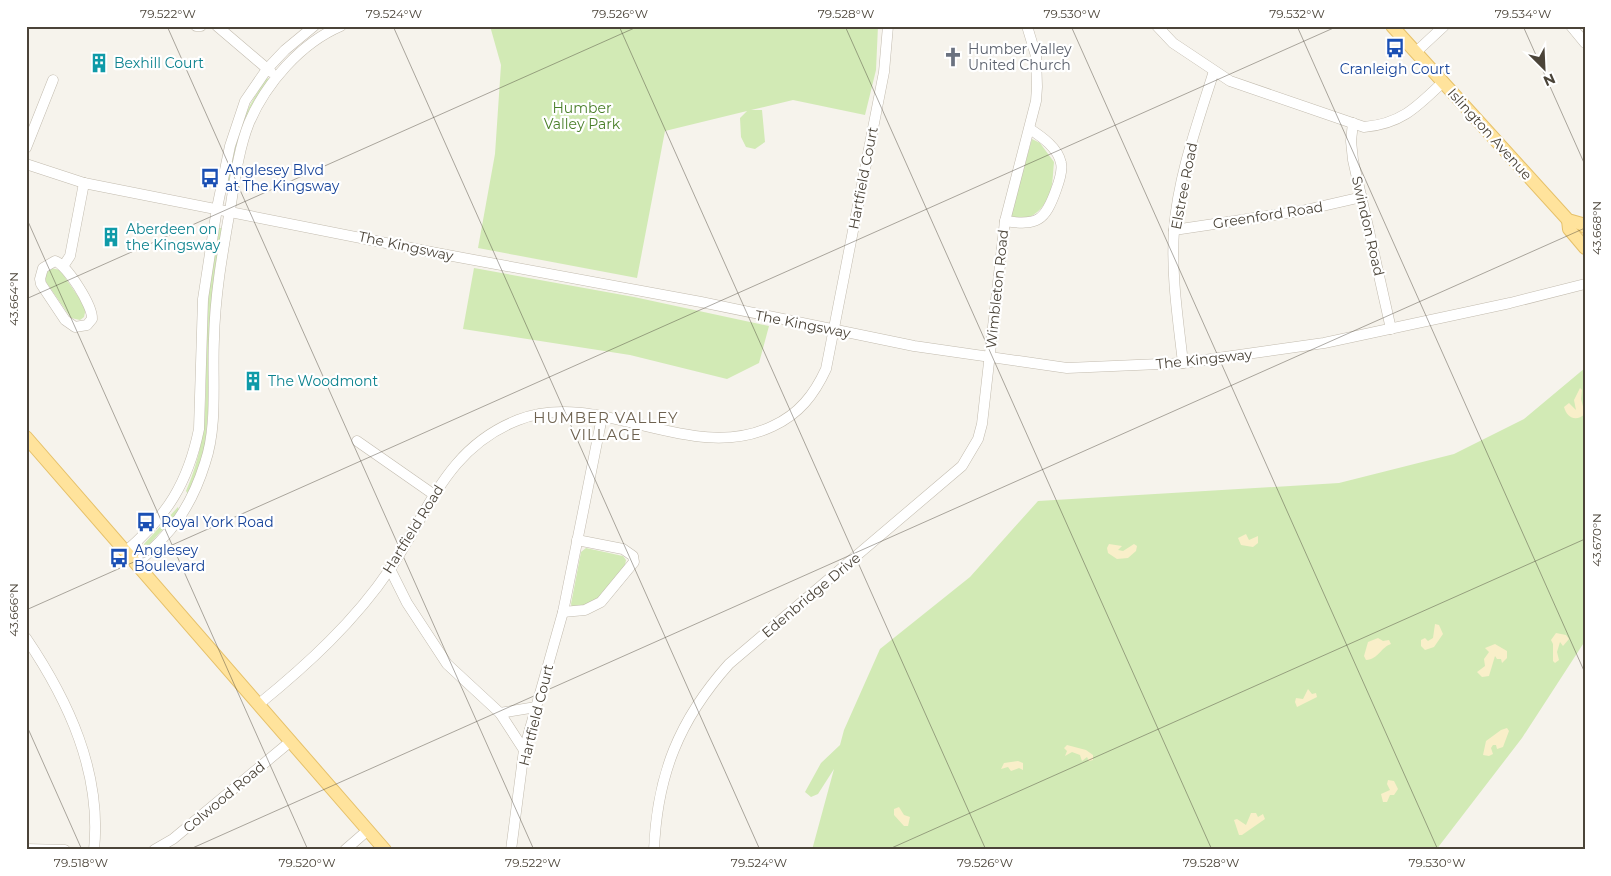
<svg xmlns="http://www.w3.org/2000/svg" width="1611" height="876" font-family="Montserrat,sans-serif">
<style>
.green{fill:#d2eab5}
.sand{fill:#f9efc9}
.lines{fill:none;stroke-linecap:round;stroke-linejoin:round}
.minor-casing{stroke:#c2bbae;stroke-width:11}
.major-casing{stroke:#e6c16a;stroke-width:14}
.minor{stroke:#fff;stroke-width:10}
.major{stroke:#ffe39c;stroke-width:12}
.ticks{fill:none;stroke:#4b4439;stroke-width:1;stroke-opacity:0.45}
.labels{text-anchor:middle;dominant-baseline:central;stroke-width:4.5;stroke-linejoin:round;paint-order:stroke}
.worship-label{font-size:14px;fill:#5b616d;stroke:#fff;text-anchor:start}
.culture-label{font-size:14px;fill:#0d838f;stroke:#fff;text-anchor:start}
.transit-label{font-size:14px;fill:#164399;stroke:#fff;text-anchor:start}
.park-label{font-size:14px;fill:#4a7f2a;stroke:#fff}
.street-label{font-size:14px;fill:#4b4439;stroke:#fff}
.neighbourhood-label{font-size:15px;letter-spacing:1px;fill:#6e6250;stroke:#fff}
.neatline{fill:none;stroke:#4b4439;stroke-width:2}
.ticks-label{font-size:12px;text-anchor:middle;fill:#4b4439}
</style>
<rect width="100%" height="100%" fill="#f6f3ec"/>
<g class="green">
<polygon points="490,26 878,26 876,70 865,115 793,100 751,110 762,110 765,142 755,149 746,147 741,137 740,118 747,111 665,131 637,278 478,248 495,154 501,65"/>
<path d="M269,78L230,193L223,191C231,148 241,115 266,79Z"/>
<path d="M1032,139L1040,143L1054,162C1053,171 1053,181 1051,190C1047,207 1027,227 1010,216Z"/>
<path d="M219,228H223L205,449L197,474L188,494L186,491C215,426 202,370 208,303C209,278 214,253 219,228Z"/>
<polygon points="51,268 60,270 86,308 84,317 80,320 71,318 46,282 45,275"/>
<polygon points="474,268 634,297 769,326 759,363 727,379 630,355 463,329"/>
<polygon points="1585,368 1585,641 1522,738 1436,850 812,850 834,769 818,794 811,797 805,792 821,763 840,745 844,730 880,649 970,577 1038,501 1339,483 1454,454 1524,419"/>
<polygon points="178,507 179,511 147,547 145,547 144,544"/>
<path d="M586,548L623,556L626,560L624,570C606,591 601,603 572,608L571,604L581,552Z"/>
</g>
<g class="sand">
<path d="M1580,388L1582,390L1581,399L1585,414C1576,422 1567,418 1564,407L1569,403L1576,410L1574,400Z"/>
<polygon points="1246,534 1249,540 1258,536 1258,543 1253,547 1241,545 1238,538"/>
<polygon points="1109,544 1122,546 1118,550 1123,551 1134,544 1137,546 1136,551 1128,558 1117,559 1108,553 1107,548"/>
<polygon points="1435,624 1439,625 1443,634 1434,647 1425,650 1421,646 1421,640 1425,638 1428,641 1433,638"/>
<polygon points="1556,633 1566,635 1569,639 1563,646 1560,642 1557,652 1559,660 1555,663 1553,661 1553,644 1551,640"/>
<path d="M1378,638L1383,641L1389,640L1391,644C1381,647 1379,659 1366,660L1364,656L1368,642Z"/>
<polygon points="1495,644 1507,651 1507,658 1502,663 1501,659 1497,659 1495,656 1489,676 1482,677 1477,672 1485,666 1484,659 1489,652 1485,648"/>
<polygon points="1308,689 1312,694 1316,693 1317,697 1297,707 1295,702 1296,698 1303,699"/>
<polygon points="1507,728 1509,731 1503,747 1497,749 1496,745 1493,745 1491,748 1493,754 1489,756 1483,755 1486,741 1501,730"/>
<polygon points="1067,745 1086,750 1093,755 1093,760 1089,761 1087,757 1082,761 1080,755 1072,752 1065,756 1067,751 1064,748"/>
<polygon points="1018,761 1023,763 1023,770 1019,768 1011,771 1008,767 1001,769 1004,763"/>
<polygon points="1388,780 1394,781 1398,789 1394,795 1390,795 1387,802 1383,802 1381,794 1390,790 1387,784"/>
<polygon points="899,807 904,815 910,817 908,826 904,826 894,815 894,809"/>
<polygon points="1251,813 1256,813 1258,817 1263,814 1265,819 1242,835 1239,835 1234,820 1237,819 1246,825"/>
</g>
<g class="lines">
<defs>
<g id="minor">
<polyline points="196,26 201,26"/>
<polyline points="217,26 271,72"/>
<path d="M1157,26L1173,43L1230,81L1364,127C1401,124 1417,107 1443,82"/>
<polyline points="1571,26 1585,43"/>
<polyline points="1416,52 1444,26"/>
<polyline points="1353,123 1351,141 1353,160 1391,329"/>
<polyline points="26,148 53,80"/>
<polyline points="26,164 84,183 431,252 701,302 914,346 1067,368 1183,363 1324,343 1510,303 1585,284"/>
<path d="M1005,221C1037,226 1045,221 1056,190C1059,182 1063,171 1061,163C1058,148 1042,137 1030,129"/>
<polyline points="1174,230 1301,211 1362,197"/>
<path d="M55,261C67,265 93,306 92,319L87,325L75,327L65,320L41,284L40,279L43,268Z"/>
<polyline points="64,265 70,256 84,183"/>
<path d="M1183,363C1178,319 1171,275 1174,230C1178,176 1198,122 1214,71"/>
<polyline points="357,441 433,494"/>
<path d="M125,552C167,516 188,483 199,429L203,299L217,208L230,146L245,101L267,69L285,50L314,26"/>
<path d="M136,564C171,534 191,508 205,463C218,425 212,379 214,339C215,293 223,250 231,204C235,178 239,148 249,123C266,83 301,43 341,26"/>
<polyline points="390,569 407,603 447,664 500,713 536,707"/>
<polyline points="563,612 585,610 601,602 634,562 633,556 623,549 577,540"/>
<path d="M26,638C68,700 102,772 94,850"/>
<path d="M259,704C307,665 355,621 390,569C429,512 446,448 518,420C601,388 690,466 773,426C799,414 814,395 826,369L884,72L888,26"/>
<polyline points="500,713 524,750"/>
<polyline points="26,849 65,850"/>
<polyline points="154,850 173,839 291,741"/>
<polyline points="345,850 368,830"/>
<polyline points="511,850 524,750 563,612 602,417"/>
<path d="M654,850C657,775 679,720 729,664L962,466L978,439L982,424L1005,221L1036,101L1037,87L1036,56L1027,26"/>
</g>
<g id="major">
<polyline points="1392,26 1568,220 1582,224 1585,227"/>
<polyline points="1568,220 1569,229 1585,248"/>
<polyline points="26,437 385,850"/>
</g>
</defs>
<use href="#minor" class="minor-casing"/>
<use href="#major" class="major-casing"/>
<use href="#minor" class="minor"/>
<use href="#major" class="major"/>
</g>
<path class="ticks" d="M167,26L534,850M393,26L760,850M619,26L986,850M845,26L1212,850M1071,26L1438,850M1297,26L1585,673M1523,26L1585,165M26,217L308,850M26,299L639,26M26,610L1338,26M26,724L82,850M188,850L1585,228M887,850L1585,539"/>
<defs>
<symbol id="bus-bare" viewBox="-9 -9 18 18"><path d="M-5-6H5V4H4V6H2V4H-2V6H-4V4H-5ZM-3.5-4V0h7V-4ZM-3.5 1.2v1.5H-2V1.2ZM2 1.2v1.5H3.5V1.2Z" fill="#1a4fb4" stroke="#fff" stroke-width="2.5" paint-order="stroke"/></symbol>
<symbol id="church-bare" viewBox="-9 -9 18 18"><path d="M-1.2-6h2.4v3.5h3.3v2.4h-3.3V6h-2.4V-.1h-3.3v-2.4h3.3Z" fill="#6b7280" stroke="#fff" stroke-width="2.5" paint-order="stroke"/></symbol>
<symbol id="building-bare" viewBox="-9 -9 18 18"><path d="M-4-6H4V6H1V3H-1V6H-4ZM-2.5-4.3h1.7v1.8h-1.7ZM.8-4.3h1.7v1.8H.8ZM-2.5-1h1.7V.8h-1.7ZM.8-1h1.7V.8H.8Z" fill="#0f9aa8" stroke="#fff" stroke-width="2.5" paint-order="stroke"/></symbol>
</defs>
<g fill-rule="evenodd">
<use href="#bus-bare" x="1381" y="34" width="28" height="28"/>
<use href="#church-bare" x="939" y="43" width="28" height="28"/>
<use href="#building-bare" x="85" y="49" width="28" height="28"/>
<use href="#bus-bare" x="196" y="164" width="28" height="28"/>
<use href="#building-bare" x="97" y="223" width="28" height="28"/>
<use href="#building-bare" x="239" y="367" width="28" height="28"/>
<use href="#bus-bare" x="132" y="508" width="28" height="28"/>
<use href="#bus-bare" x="105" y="544" width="28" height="28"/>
</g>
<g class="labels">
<g class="worship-label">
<text x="968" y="49">Humber Valley<tspan x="968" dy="16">United Church</tspan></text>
</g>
<g class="culture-label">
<text x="114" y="63">Bexhill Court</text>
<text x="126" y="229">Aberdeen on<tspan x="126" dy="16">the Kingsway</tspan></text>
<text x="268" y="381">The Woodmont</text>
</g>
<g class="transit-label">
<text x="1395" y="69" text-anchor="middle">Cranleigh Court</text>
<text x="225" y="170">Anglesey Blvd<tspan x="225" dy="16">at The Kingsway</tspan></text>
<text x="161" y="522">Royal York Road</text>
<text x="134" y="550">Anglesey<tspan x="134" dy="16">Boulevard</tspan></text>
</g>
<g class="park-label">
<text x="582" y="108">Humber<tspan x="582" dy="16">Valley Park</tspan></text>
</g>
<g class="street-label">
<text transform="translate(1490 134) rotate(48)">Islington Avenue</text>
<text transform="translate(863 178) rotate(-79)">Hartfield Court</text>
<text transform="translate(1184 186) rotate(-79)">Elstree Road</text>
<text transform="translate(1268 215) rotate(-9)">Greenford Road</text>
<text transform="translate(1368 226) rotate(77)">Swindon Road</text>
<text transform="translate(406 246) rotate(12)">The Kingsway</text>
<text transform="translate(997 289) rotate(-84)">Wimbleton Road</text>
<text transform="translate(803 324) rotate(11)">The Kingsway</text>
<text transform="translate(1204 359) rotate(-6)">The Kingsway</text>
<text transform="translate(413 529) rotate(-58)">Hartfield Road</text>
<text transform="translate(811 595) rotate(-40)">Edenbridge Drive</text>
<text transform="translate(536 715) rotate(-76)">Hartfield Court</text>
<text transform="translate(224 797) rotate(-40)">Colwood Road</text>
</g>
<g class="neighbourhood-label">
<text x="606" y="417">HUMBER VALLEY<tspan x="606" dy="17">VILLAGE</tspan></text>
</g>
</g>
<rect width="1611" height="876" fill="none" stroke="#ffffff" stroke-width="55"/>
<g transform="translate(1544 68) rotate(156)" stroke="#ffffff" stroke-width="4" paint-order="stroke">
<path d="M0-4L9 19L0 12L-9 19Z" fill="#4b4439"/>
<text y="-8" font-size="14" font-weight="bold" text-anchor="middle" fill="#4b4439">N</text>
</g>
<rect x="28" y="28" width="1556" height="820" class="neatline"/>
<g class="ticks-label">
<text x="168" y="18">79.522°W</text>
<text x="394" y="18">79.524°W</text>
<text x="620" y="18">79.526°W</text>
<text x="846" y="18">79.528°W</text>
<text x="1072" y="18">79.530°W</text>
<text x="1297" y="18">79.532°W</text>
<text x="1523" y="18">79.534°W</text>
<text transform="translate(1597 228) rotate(-90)" y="4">43.668°N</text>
<text transform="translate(14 299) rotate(-90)" y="4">43.664°N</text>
<text transform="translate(1597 540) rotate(-90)" y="4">43.670°N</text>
<text transform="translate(14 610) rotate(-90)" y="4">43.666°N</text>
<text x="81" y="867">79.518°W</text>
<text x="307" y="867">79.520°W</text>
<text x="533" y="867">79.522°W</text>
<text x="759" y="867">79.524°W</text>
<text x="985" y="867">79.526°W</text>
<text x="1211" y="867">79.528°W</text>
<text x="1437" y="867">79.530°W</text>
</g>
</svg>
